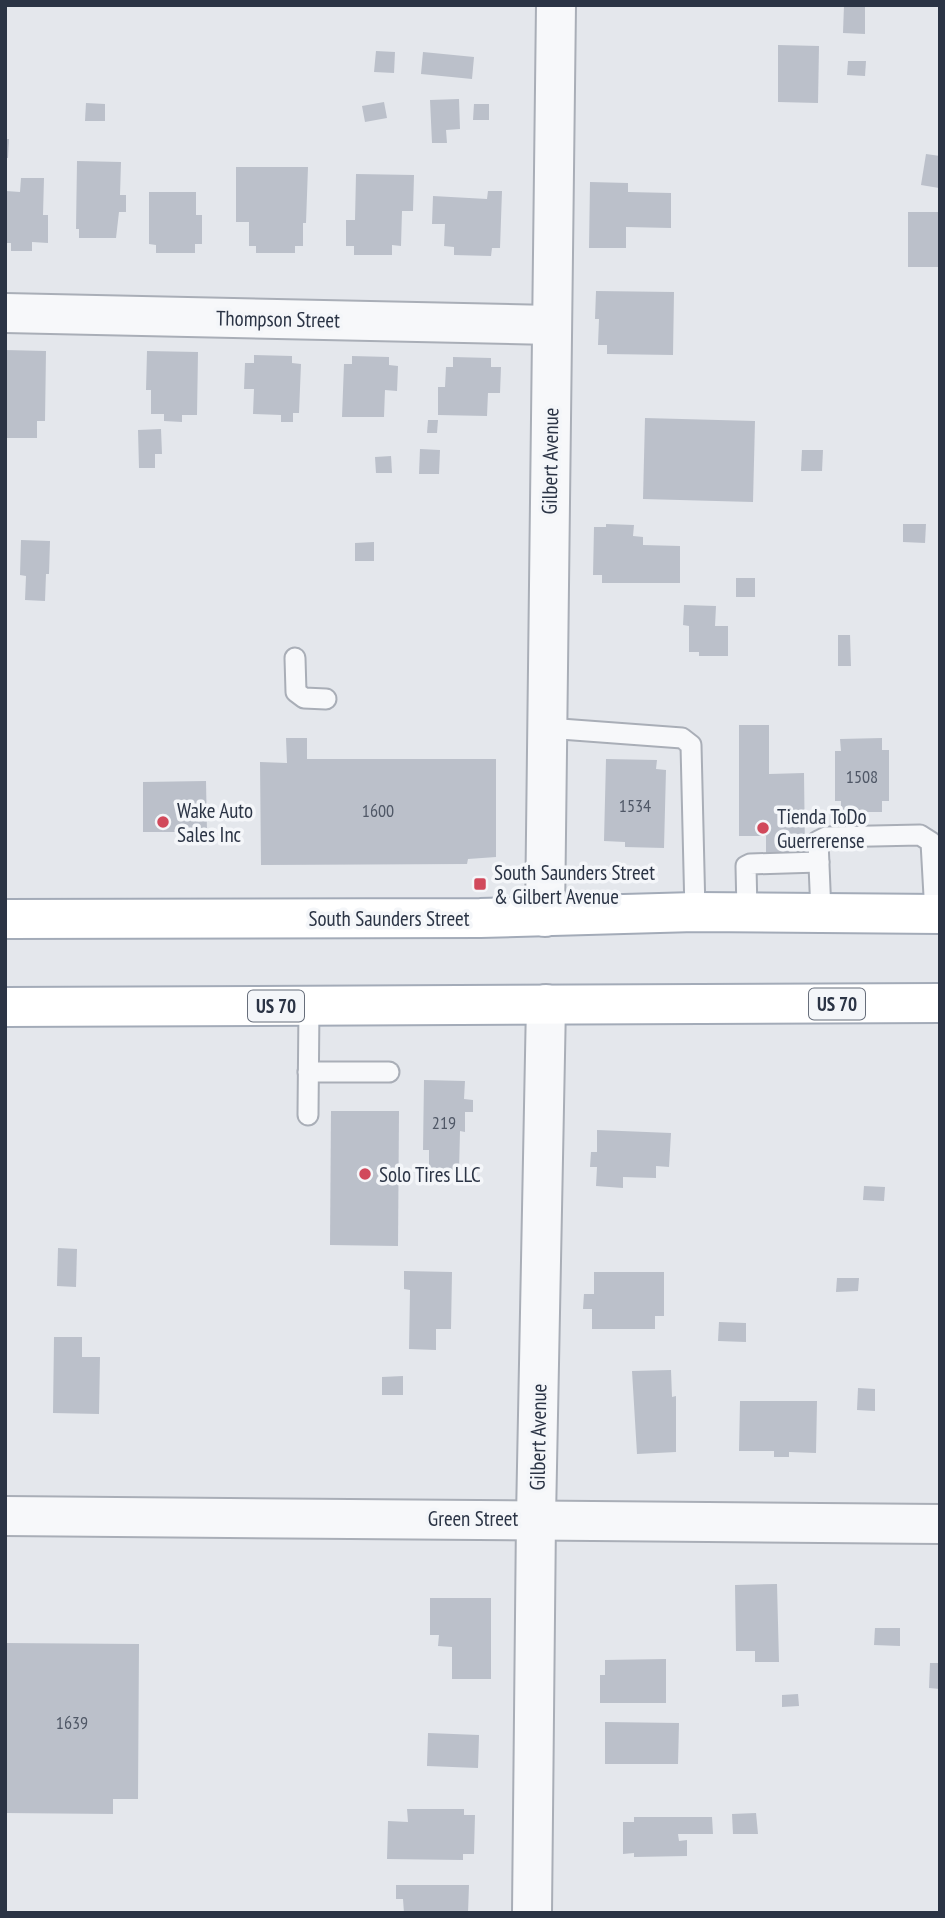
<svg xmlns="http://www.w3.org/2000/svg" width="945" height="1918" font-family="'PT Sans Narrow',sans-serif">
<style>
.building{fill:#bbc0ca}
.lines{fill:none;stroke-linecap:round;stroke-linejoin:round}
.lane-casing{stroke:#a9aeb7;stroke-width:23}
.street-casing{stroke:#a9aeb7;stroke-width:42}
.primary-casing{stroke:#a3abb8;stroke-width:42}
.lane{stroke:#f7f8fa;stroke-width:19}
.street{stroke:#f7f8fa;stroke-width:38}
.primary{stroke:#fff;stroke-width:38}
.poi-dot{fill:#d1495b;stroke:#f4f6f9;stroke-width:2.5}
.labels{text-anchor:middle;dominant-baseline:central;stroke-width:7;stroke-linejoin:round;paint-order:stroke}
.number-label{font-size:18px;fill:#4f5766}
.shield{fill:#f4f6f9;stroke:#676e7b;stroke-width:2}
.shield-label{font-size:19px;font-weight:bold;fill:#2b3445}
.street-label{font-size:21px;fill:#2b3445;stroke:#f4f6f9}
.poi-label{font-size:21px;fill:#2b3445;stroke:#f4f6f9;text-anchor:start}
</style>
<rect width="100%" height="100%" fill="#e4e7ec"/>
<g class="building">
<polygon points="844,5 865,5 865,34 843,33"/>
<polygon points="778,45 819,46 818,103 778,102"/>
<polygon points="376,51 395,52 394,73 374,72"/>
<polygon points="423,52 474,57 472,79 421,74"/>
<polygon points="848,61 866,61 865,76 847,75"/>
<polygon points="459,99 460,129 446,130 447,143 432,143 430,100"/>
<polygon points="384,102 387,118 365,122 362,106"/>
<polygon points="86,103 105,104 105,121 85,121"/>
<polygon points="474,104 489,104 489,120 473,120"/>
<polygon points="5,139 9,139 8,158 5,158"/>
<polygon points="926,154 940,156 939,188 921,185"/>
<polygon points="77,161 121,162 120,195 126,195 126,212 119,212 116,238 79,238 79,229 76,229"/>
<polygon points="236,167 308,167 306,223 303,223 303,246 295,246 295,253 256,253 256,246 249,246 249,222 236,222"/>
<polygon points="356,174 414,175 413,211 402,211 401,246 392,245 392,255 354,255 354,246 346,246 346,220 355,220"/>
<polygon points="21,178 44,178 43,215 48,215 48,243 32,242 32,251 11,251 11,243 5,243 6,191 20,192"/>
<polygon points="590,182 628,183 628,192 671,193 671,228 626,227 626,248 589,248"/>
<polygon points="488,191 502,191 500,248 492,248 491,256 454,255 454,247 444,246 445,224 432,224 433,196 487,199"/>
<polygon points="149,192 196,192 196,215 202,215 202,244 195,244 195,253 156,253 156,245 149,244"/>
<rect x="908" y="212" width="32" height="55"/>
<polygon points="596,291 674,292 673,355 607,354 607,345 598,345 599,319 595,319"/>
<polygon points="5,350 46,351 45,421 37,421 37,438 5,438"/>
<polygon points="147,351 198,352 197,415 182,415 182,422 164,421 164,414 151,414 151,390 146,390"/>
<polygon points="254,355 292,356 292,363 301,364 299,413 293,413 293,422 281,422 281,415 253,414 254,389 244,389 245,363 254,363"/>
<polygon points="352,356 389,357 389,365 398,366 397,391 385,390 384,417 342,417 344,364 352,364"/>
<polygon points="453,357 491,358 491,367 501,367 500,393 488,393 487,416 438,415 438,387 445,387 446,367 453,367"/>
<polygon points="645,418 755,421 753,502 643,499"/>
<polygon points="428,420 438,420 437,433 427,433"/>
<polygon points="161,429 162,454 155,454 155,468 139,468 138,430"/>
<polygon points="420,449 440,450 439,474 419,474"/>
<polygon points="802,450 823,450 822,471 801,471"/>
<polygon points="391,456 392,473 376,473 375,457"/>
<polygon points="606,524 634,525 633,536 643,537 643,545 680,546 680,583 602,583 602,575 593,575 594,527 606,527"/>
<polygon points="903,524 926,524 925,543 903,542"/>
<polygon points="21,540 50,541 49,574 46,574 45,601 25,600 26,576 20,575"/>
<polygon points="374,542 374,561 355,561 355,543"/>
<rect x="736" y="578" width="19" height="19"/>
<polygon points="684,605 716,606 715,626 728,626 728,656 699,656 699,652 689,652 689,626 683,625"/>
<polygon points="838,635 850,635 851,666 838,666"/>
<polygon points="739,725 769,725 769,774 804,773 805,854 766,854 766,836 739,836"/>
<polygon points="286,738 307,738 307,759 496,759 496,857 468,859 467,864 261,865 260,762 287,763"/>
<polygon points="882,738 882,750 889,750 889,801 882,801 882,812 841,812 841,801 835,801 835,751 841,751 840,739"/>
<polygon points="606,759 657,760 656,769 666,770 664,848 625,847 625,842 604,841"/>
<polygon points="206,781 207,832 143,832 143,782"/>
<polygon points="424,1080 465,1081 464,1099 473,1100 473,1112 465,1112 465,1132 460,1131 459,1171 429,1170 429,1150 423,1150"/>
<polygon points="331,1111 399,1111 398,1246 330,1245"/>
<polygon points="597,1130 671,1133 669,1167 656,1166 656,1178 623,1177 623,1188 596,1186 597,1167 590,1167 591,1152 597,1152"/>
<polygon points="864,1186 885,1187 884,1201 863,1200"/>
<polygon points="58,1248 77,1249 76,1287 57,1286"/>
<polygon points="404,1271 452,1272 451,1329 436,1329 436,1350 409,1349 410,1290 404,1289"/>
<polygon points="594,1272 664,1272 664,1316 655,1316 655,1329 592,1329 592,1309 583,1309 584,1294 594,1294"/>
<polygon points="837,1278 859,1278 858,1291 836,1292"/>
<polygon points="719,1322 746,1323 746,1342 718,1341"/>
<polygon points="54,1337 82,1337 82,1357 100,1357 99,1414 53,1413"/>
<polygon points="671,1370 672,1397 676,1396 676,1452 637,1454 632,1371"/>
<polygon points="403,1376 403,1395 382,1395 382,1377"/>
<polygon points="858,1388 875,1389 875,1411 857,1410"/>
<polygon points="740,1401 817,1401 816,1453 789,1452 789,1457 774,1457 774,1451 739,1451"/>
<polygon points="777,1584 779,1662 755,1662 755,1651 736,1651 735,1585"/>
<polygon points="430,1598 491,1598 491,1679 452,1679 452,1647 438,1646 439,1635 430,1635"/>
<polygon points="875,1628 900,1628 900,1646 874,1645"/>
<polygon points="5,1643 139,1644 138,1799 113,1799 113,1814 5,1813"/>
<polygon points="666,1659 666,1703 600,1703 600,1675 605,1675 605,1660"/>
<polygon points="930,1663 940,1663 940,1689 929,1688"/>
<polygon points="798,1694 799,1706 782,1707 782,1695"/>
<polygon points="605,1722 679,1723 678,1764 605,1764"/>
<polygon points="428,1733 479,1735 478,1768 427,1766"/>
<polygon points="407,1809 464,1809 464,1815 475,1815 474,1854 463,1854 463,1860 387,1859 388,1821 408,1822"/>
<polygon points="756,1813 758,1834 733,1834 732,1814"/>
<polygon points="634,1817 712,1817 713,1834 678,1834 679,1841 687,1840 687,1856 634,1857 634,1853 623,1854 623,1822 634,1822"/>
<polygon points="396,1885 469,1885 468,1913 404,1913 403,1899 396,1899"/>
</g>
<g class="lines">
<defs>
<g id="lane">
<polyline points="295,658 296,692 304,698 326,699"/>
<polyline points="547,728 682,738 691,745 695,912"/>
<polyline points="747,912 746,866 750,864 819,862"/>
<polyline points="821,913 818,841 826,837 920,835 931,842 935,914"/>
<polyline points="308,1072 389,1072"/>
<polyline points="308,1115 309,1005"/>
</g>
<g id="street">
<polyline points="5,313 551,325"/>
<polyline points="545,917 556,5"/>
<polyline points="5,1516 940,1524"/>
<polyline points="532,1913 536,1518 546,1004"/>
</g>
<g id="primary">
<polyline points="5,919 480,918 695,912 940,914"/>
<polyline points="5,1007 940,1003"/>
</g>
</defs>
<use href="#lane" class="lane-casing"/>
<use href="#street" class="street-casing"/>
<use href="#primary" class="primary-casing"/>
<use href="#lane" class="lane"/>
<use href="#street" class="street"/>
<use href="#primary" class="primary"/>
</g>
<g class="poi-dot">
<circle cx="163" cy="822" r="7"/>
<circle cx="763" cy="828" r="7"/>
<rect x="473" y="877" width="14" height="14" rx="3.5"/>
<circle cx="365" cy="1174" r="7"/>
</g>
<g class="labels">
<g class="number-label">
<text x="862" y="776">1508</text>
<text x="635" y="805">1534</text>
<text x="378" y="810">1600</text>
<text x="444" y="1122">219</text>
<text x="72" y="1722">1639</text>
</g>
<g class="shield">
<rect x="809" y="988.5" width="56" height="31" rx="5"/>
<rect x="248" y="990.5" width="56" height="31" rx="5"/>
</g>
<g class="shield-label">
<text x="837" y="1004">US 70</text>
<text x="276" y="1006">US 70</text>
</g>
<g class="street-label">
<text transform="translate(278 319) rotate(1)">Thompson Street</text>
<text transform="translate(550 461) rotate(-89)">Gilbert Avenue</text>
<text x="389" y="918">South Saunders Street</text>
<text transform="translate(538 1437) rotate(-89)">Gilbert Avenue</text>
<text x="473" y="1518">Green Street</text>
</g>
<g class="poi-label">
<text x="177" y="810">Wake Auto<tspan x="177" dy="24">Sales Inc</tspan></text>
<text x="777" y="816">Tienda ToDo<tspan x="777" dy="24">Guerrerense</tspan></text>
<text x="494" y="872">South Saunders Street<tspan x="494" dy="24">&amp; Gilbert Avenue</tspan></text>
<text x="379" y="1174">Solo Tires LLC</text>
</g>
</g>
<rect width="945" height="1918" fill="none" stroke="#2b3445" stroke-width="14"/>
</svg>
